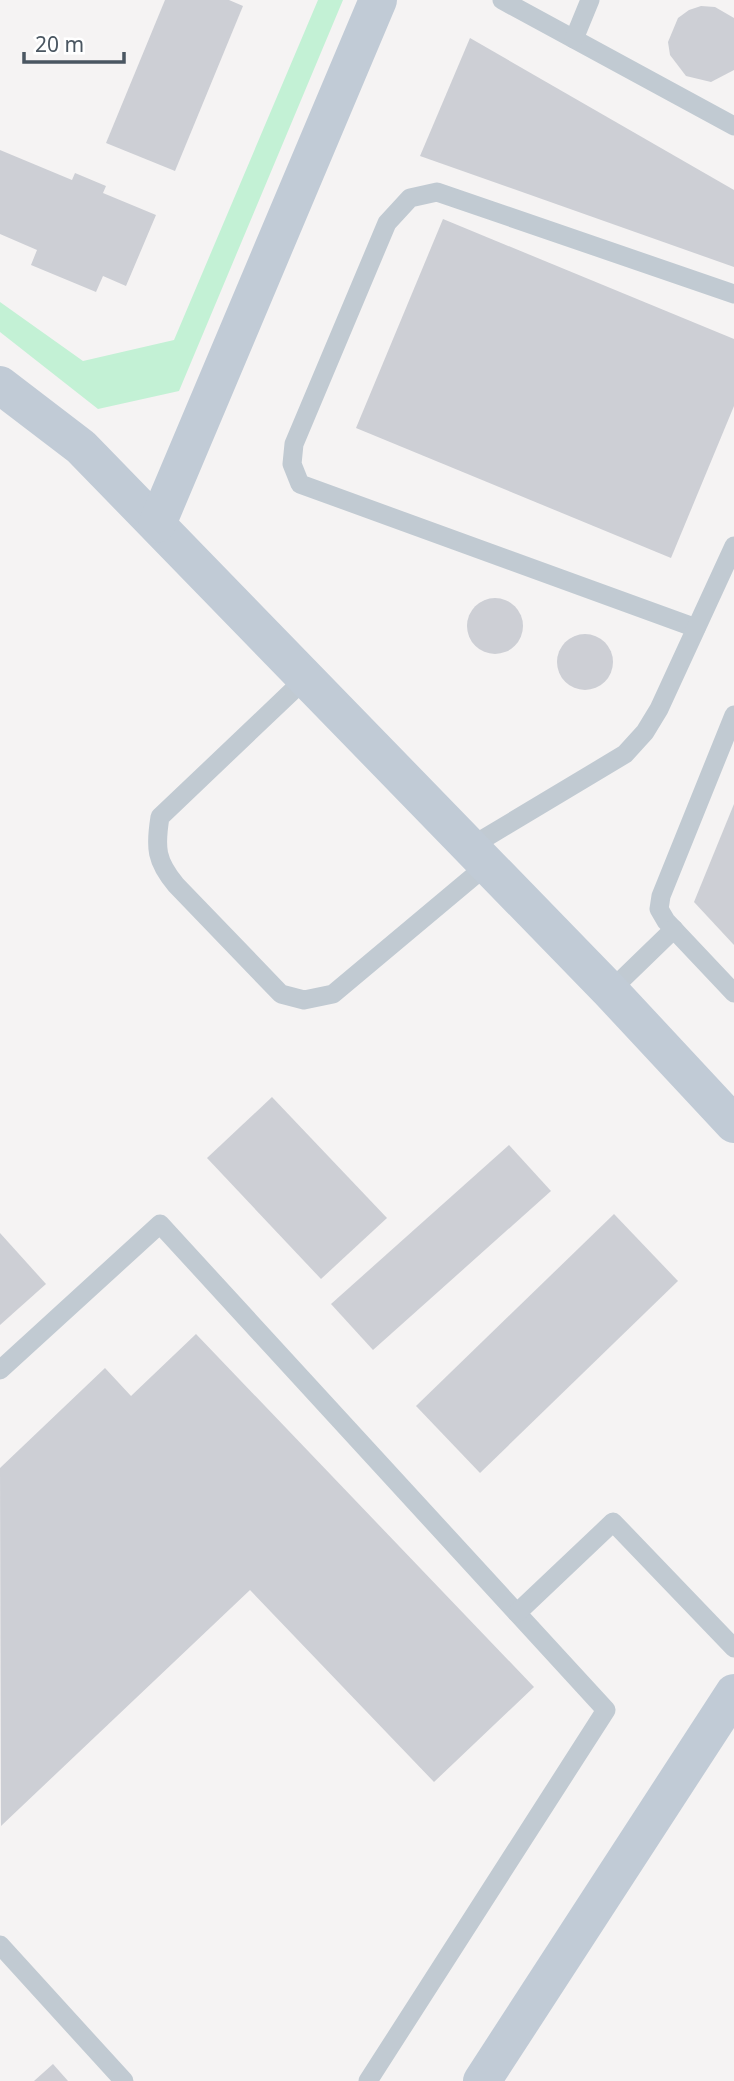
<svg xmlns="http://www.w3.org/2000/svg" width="734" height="2081" font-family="'Noto Sans',sans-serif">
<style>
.green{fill:#c3f1d5}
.building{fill:#cdcfd5}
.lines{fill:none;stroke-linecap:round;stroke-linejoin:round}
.service{stroke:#c1cad2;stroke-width:19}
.secondary{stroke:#c1cbd6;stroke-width:38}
</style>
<rect width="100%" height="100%" fill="#f5f3f3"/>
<polygon class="green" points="318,0 343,0 179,391 98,409 0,332 0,302 83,361 174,340"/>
<g class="building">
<polygon points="165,0 229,0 243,6 175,171 106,143"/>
<polygon points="701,6 715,7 734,18 734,70 711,82 686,76 670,55 668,42 678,18 689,10"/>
<polygon points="470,38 734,190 734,267 420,156"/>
<polygon points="0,150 72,180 75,173 106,186 103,193 156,215 126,286 103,276 96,292 31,265 37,250 0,234"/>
<polygon points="443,219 734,339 734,406 671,558 356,428"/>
<circle cx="495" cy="626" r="28"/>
<circle cx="585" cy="662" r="28"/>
<polygon points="734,804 734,945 694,902"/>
<polygon points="272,1097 387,1218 321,1279 207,1158"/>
<polygon points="509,1145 551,1191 373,1350 331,1304"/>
<polygon points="614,1214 678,1281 480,1473 416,1406"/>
<polygon points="0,1233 46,1284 0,1325"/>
<polygon points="196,1334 534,1687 434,1782 250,1590 1,1826 0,1468 105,1368 131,1396"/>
<polygon points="53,2064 68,2081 34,2081"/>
</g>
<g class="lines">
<g class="service">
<polyline points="502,0 734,126"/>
<polyline points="574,39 590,0"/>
<polyline points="696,628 300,484 292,464 294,444 387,223 410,198 437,192 734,294"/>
<path d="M306,678L160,817C155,848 156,861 176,885L281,994L304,1000L333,994L487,865"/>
<polyline points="734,715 661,896 659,909 666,921 734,993"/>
<polyline points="470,847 625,754 645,732 659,709 734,546"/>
<polyline points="610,991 674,929"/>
<polyline points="0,1370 160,1224 606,1710 368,2081"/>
<polyline points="517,1613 613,1522 734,1648"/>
<polyline points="0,1945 124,2081"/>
</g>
<g class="secondary">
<polyline points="0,385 81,447 610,991 734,1124"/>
<polyline points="157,524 378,0"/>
<polyline points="482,2081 734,1693"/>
</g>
</g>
<path d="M24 52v10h100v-10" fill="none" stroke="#4a5661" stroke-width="3.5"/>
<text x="35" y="52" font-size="21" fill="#4a5661" stroke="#ffffff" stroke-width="5" paint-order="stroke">20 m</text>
</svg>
